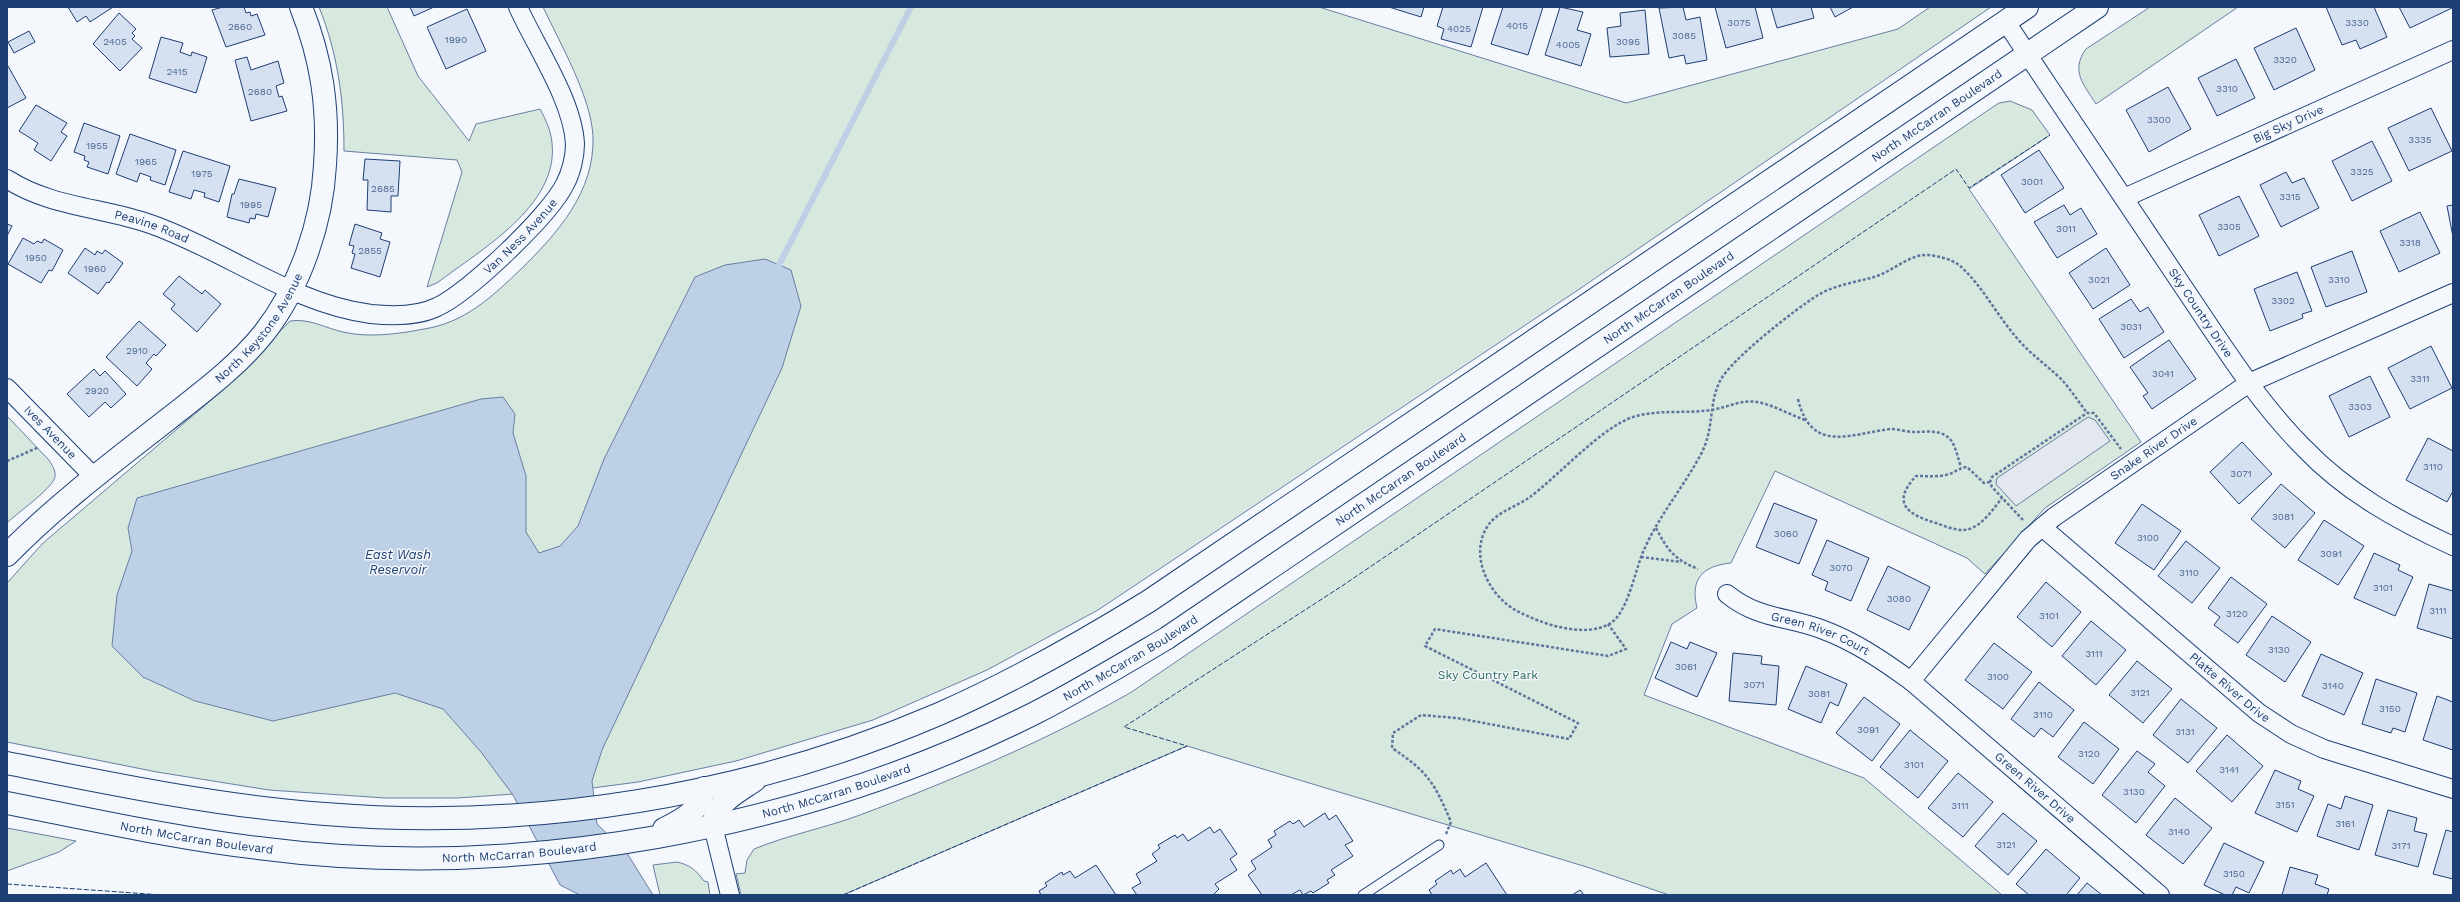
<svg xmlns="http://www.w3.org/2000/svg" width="2460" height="902" font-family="'Work Sans',sans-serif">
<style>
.green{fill:#d7e8df;stroke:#687fa3}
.parking{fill:#e3e8f0;stroke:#687fa3}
.water{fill:#bed0e5;stroke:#687fa3}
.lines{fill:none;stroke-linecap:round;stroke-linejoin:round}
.stream{stroke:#bed0e5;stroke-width:6}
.building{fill:#d5e0f0;stroke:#1d3f73}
.service-casing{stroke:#1d3f73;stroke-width:11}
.minor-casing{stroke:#1d3f73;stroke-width:20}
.tertiary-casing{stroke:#1d3f73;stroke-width:24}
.primary-casing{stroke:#1d3f73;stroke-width:24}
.path{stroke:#5e769c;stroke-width:2.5;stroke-dasharray:3 2;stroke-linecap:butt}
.service{stroke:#f4f7fb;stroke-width:9}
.minor{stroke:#f4f7fb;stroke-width:18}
.tertiary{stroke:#f4f7fb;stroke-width:22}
.primary{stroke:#f4f7fb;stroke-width:22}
.fence{stroke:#1d3f73;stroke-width:1;stroke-dasharray:5 2;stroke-linecap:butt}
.labels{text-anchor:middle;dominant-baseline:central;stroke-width:3;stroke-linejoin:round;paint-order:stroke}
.number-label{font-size:10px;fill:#4b6792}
.street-label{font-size:12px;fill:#1d3f73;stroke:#f4f7fb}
.park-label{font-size:12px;fill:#2c6c60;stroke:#f4f7fb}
.water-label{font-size:13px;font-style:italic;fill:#1d3f73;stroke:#f4f7fb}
</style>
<rect width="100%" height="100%" fill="#f4f7fb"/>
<g class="green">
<path d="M319,7H387L418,76L469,141L476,124L540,109C546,120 551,131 552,143C559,206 480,250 437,283L427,287L462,172L457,160L344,151C344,101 338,54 319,7Z"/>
<path d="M543,7H1319L1626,103L1898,29L1930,7H1991L1578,290L1098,610L987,670L873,720L736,761L638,782L585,789L457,798H385L269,790L157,772L7,742V583L43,543L223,390L290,321C309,318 325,328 343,332C369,338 398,334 424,329C464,323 492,297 520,270C557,234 595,192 593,136C591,97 560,43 543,7Z"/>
<path d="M2150,7H2238L2096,104C2084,85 2070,71 2086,49Z"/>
<path d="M2010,101L2032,110L2050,135L1969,189L2141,442L2045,508L1985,574L1967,558L1775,471L1731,563C1702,566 1690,579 1697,608L1672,624L1644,695L1864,778L2002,895H1669L1590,868L1187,746L843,895H741L736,874L745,873L747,860L754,849C788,835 825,828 860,815C953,780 1043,742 1130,693L1987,111L1999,103Z"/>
<path d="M7,416L48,459C52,465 56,470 55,477C51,490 18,512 7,523Z"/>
<polygon points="7,828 76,841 59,852 7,871"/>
<path d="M677,862C690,865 696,870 704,881L708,882L710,895H660L653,865Z"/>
</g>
<polygon class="parking" points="2088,417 2095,420 2110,441 2016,506 1996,484 1997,478"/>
<polygon class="water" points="765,259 791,270 801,306 782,368 602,750 592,781 597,824 627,853 653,895 580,895 560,885 513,795 481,752 443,709 395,693 273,721 195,701 143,677 112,646 117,595 132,551 128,528 137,498 481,399 503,397 515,414 513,433 526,476 526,532 539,553 560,546 578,526 604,459 695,277 725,265"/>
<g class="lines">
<polyline class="stream" points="779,265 911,7"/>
</g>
<g class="building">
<polygon points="68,7 113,7 90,22 86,16 77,22"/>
<polygon points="223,7 244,7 246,13 250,12 251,16 257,14 265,35 226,47 212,10"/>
<polygon points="410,7 434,7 414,16"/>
<polygon points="1389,7 1424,7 1421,17"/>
<polygon points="1443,7 1483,7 1471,47 1441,39 1444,29 1437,26"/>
<polygon points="1503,7 1543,7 1528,55 1491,44"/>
<polygon points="1560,7 1583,12 1577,30 1591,34 1581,66 1545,55"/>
<polygon points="1683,7 1686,20 1700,17 1707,60 1686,64 1684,55 1669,58 1659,8"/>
<polygon points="1715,7 1755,7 1763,38 1726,48"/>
<polygon points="1771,7 1811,7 1814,18 1777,28"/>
<polygon points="1830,7 1853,7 1835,17"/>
<polygon points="2326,7 2374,7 2387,37 2360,49 2356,40 2342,45"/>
<polygon points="2399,7 2452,7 2452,8 2410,28"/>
<polygon points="467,9 486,51 446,69 427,27"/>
<polygon points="1645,10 1649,54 1610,57 1607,28 1621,26 1620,13"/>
<polygon points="119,13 136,29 132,33 135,36 132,39 142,48 120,71 93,44"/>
<polygon points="2296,28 2315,70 2274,90 2254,48"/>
<polygon points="29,31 35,42 14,53 8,42"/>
<polygon points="161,37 183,43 180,52 191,56 192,52 207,57 196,93 149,78"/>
<polygon points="247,57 251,70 278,61 284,83 276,86 279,97 282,96 287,111 251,121 235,60"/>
<polygon points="2236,59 2255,98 2217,116 2198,78"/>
<polygon points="8,66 26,98 7,108 7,67"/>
<polygon points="2168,87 2191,129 2149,152 2126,110"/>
<polygon points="36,105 67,123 61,132 67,136 51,161 34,150 38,143 19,131"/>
<polygon points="2431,108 2452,151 2409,171 2388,128"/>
<polygon points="84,123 120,136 108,174 87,167 89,162 84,160 85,156 74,152"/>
<polygon points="130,134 176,150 165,185 150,180 151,177 140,173 137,182 116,174"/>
<polygon points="2372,141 2392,181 2352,201 2332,161"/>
<polygon points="2039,150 2064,188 2025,213 2001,175"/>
<polygon points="183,151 230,166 219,202 204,197 205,193 194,190 191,199 169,192"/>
<polygon points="365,159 400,161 398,196 391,196 391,212 367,210 368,180 363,180"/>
<polygon points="2286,172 2292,183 2304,178 2319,208 2281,227 2260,185"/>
<polygon points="239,179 276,188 268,217 256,214 255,219 250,218 249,223 227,217 232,194 234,194"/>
<polygon points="2239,196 2259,236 2219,256 2199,215"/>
<polygon points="2064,205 2070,215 2081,208 2097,234 2057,258 2034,222"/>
<polygon points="2453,205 2453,237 2447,206"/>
<polygon points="2420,212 2440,253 2399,272 2380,231"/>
<polygon points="7,224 12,226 7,236"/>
<polygon points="355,224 382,233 380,239 390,242 380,277 351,268 355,254 352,253 354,246 349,245"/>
<polygon points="23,238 34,244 37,241 42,243 44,239 63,250 52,271 49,270 41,283 8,264"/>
<polygon points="85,248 95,255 97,251 102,254 105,250 123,263 109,283 107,282 98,294 68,273"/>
<polygon points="2106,248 2130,285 2093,309 2069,273"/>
<polygon points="2352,251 2367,292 2326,307 2311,267"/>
<polygon points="2297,272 2312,311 2302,314 2303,318 2270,331 2254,289"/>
<polygon points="179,276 202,294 205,290 221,304 197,332 171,309 175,304 163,294"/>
<polygon points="2131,299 2140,312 2148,307 2164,332 2124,358 2099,319"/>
<polygon points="139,321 166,345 156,356 154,354 146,363 152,369 137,386 106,357"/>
<polygon points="2169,340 2196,379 2152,409 2143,396 2148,393 2130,367"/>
<polygon points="2431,346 2452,388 2410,409 2388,368"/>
<polygon points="94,369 100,376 105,371 126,394 111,408 105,402 89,417 67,394"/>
<polygon points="2370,376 2390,417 2349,437 2329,396"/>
<polygon points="2428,438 2453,451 2453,491 2447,502 2406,480"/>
<polygon points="2242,442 2272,474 2239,504 2210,472"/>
<polygon points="2281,484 2315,513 2285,548 2251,519"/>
<polygon points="1774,503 1817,520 1799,564 1756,547"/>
<polygon points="2142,504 2181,531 2154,570 2115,543"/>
<polygon points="2324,520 2364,546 2338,585 2298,560"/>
<polygon points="1827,540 1869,558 1851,601 1825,590 1828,582 1812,575"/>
<polygon points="2186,541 2220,568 2192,603 2158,576"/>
<polygon points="2374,553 2400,565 2398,570 2413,577 2395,616 2354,598"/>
<polygon points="1888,566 1930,587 1909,630 1867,610"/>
<polygon points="2231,577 2267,604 2238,643 2214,625 2220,617 2208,608"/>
<polygon points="2046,582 2081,612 2052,647 2017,617"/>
<polygon points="2429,584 2453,591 2453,639 2417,628"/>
<polygon points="2272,616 2311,642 2285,682 2246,655"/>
<polygon points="2091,621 2126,650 2096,685 2062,656"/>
<polygon points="1671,642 1687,649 1690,642 1717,653 1697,697 1655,678"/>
<polygon points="1994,643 2032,672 2003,709 1965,680"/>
<polygon points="1733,653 1762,656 1761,664 1779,666 1776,705 1729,701"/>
<polygon points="2321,654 2363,673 2344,715 2302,696"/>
<polygon points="2137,661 2172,689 2143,723 2109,695"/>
<polygon points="1806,666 1847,684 1838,706 1830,702 1821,723 1788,709"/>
<polygon points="2376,679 2417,693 2405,732 2393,728 2391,733 2362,724"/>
<polygon points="2039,682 2074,710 2053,737 2041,728 2034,737 2011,719"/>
<polygon points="2437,696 2453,702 2453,750 2423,740"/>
<polygon points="1864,697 1900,724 1872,761 1836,733"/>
<polygon points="2181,699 2217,728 2188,763 2153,735"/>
<polygon points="2084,722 2119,749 2093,784 2058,757"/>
<polygon points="1910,730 1948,761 1918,798 1880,767"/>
<polygon points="2227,735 2263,766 2232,802 2196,771"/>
<polygon points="2137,751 2155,764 2148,772 2165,786 2136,823 2102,795"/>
<polygon points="2275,770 2301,781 2298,789 2314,796 2297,832 2255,813"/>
<polygon points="1958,773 1993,802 1963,837 1928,808"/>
<polygon points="2345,796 2373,805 2359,850 2317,836 2328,804 2341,809"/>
<polygon points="2175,798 2212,828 2183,864 2146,835"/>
<polygon points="2388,810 2417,818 2414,831 2427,834 2418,867 2375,855"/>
<polygon points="1325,813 1329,820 1336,815 1353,841 1345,845 1353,856 1331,870 1335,875 1327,880 1329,883 1313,893 1311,891 1303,895 1300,890 1291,895 1262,895 1248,875 1256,869 1251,861 1272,847 1268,840 1276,835 1274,831 1290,821 1293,824 1299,820 1304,827"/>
<polygon points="2003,813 2037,841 2008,875 1975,846"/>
<polygon points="1210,827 1214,833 1220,829 1237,854 1230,859 1237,870 1215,884 1219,889 1213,895 1137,895 1132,888 1141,883 1136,874 1157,861 1152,854 1160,848 1158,845 1175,835 1177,838 1183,834 1188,841"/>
<polygon points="2446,830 2453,832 2453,879 2433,874"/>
<polygon points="2224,843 2264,862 2249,893 2236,887 2232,895 2225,895 2204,885"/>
<polygon points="2046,849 2080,878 2066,895 2029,895 2016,884"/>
<polygon points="1486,863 1507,895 1432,895 1429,890 1437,884 1435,881 1451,870 1453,874 1460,869 1465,877"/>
<polygon points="1096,865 1116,895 1041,895 1039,891 1047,886 1045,883 1062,872 1063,875 1070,871 1075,878"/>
<polygon points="2290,867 2318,875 2315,884 2329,889 2327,895 2282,895"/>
<polygon points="2087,883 2102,895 2077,895"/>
<polygon points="1580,890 1584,895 1572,895"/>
</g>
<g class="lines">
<defs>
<polyline id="service" points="1363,895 1439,845"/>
<g id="minor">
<path id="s1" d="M2006,22C2064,110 2123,197 2182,285C2220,341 2256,400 2304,448C2346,492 2398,521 2453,546"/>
<path id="s2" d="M7,179C52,208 104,207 153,225C226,251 293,304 371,314C391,316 419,316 437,307C468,293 550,215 565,184C571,173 575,157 575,144C573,101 536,47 518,7"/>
<path id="s3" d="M2124,198L2453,50"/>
<path id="s4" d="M7,388L94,477"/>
<path id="s5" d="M2042,527L2259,713L2291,734L2324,749L2453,789"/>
<path id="s6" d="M1727,594C1758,619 1785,616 1821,629C1854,641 1882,660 1911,681L2160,895"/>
<path id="s7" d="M1911,681L2028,539L2054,517L2249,383L2453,293"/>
<polyline points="713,826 730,895"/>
</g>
<g id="tertiary">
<path id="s8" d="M7,555C56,505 112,463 167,420C200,394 237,367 264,333C300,287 322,223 325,165C329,108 322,60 301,7"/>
</g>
<g id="primary">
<path d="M7,763C112,784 218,806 325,814C532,831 748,796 939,714C1012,682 1081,643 1149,601L2027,7"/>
<path id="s9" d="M7,803C90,819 173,838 258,848C517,882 802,830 1035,713C1080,690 1123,664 1167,638L2097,7"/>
<path d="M713,826C714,803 738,792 755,780"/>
<path d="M664,829C682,820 701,811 704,788"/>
</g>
</defs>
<use href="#service" class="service-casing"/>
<use href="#minor" class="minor-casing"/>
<use href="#tertiary" class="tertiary-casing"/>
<use href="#primary" class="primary-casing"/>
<g class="path">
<path d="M1798,399C1811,454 1850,434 1890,429C1898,429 1907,432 1915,432C1927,432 1940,429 1950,439C1956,446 1958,459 1961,467"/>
<path d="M1805,420C1791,415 1777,407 1762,403C1743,398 1730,407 1711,410C1685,414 1659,409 1633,417C1602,427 1557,477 1530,497C1516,507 1496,512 1487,527C1469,556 1489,596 1517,611C1542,624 1585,639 1611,623C1628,611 1635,571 1643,552C1658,517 1682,489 1700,456C1715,429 1708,405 1720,381C1730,360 1797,308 1818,295C1835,285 1856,282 1874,277C1892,272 1909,254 1928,255C1938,256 1951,259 1959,265C1982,285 1996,314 2016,337C2029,353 2044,363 2059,377C2070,388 2078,401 2087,413"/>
<polyline points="7,461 39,447"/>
<path d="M1990,482L1984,483L1967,467C1959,468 1954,473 1946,475C1937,477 1926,476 1916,476C1890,504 1909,515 1936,523C1947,527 1961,533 1972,528C1985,522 1993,509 2002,498"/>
<polyline points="2023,520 1992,487 1990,482 1992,477 2087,413 2094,413 2121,449"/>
<path d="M1656,528C1668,551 1674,559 1698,569"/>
<polyline points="1641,557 1681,562"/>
<path d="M1446,834L1451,822C1434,782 1428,772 1392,748L1393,733L1421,715L1457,718L1569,739L1578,723L1425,646L1435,629L1608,656L1626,649L1608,624"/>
</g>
<use href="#service" class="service"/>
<use href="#minor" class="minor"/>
<use href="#tertiary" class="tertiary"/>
<use href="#primary" class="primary"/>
<g class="fence">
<polyline points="7,884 162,895"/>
<polyline points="843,895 1187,746 1124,727 1342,586 1956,169 1969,188 2050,135"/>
</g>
</g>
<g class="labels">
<g class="number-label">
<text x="1739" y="22">3075</text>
<text x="2357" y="22">3330</text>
<text x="1517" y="25">4015</text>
<text x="240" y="26">2660</text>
<text x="1459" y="28">4025</text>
<text x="1684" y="35">3085</text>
<text x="456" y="39">1990</text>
<text x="115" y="41">2405</text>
<text x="1628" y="41">3095</text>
<text x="1568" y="44">4005</text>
<text x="2285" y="59">3320</text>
<text x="177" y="71">2415</text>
<text x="2227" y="88">3310</text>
<text x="260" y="91">2680</text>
<text x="2159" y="119">3300</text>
<text x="2420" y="139">3335</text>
<text x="97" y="145">1955</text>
<text x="146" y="161">1965</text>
<text x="2362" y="171">3325</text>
<text x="202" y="173">1975</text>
<text x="2032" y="181">3001</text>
<text x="383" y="188">2685</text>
<text x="2290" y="196">3315</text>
<text x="251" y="204">1995</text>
<text x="2229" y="226">3305</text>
<text x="2066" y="228">3011</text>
<text x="2410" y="242">3318</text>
<text x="370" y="250">2855</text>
<text x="36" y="257">1950</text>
<text x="95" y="268">1960</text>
<text x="2099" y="279">3021</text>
<text x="2339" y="279">3310</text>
<text x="2283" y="300">3302</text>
<text x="2131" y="326">3031</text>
<text x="137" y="350">2910</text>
<text x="2163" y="373">3041</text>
<text x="2420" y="378">3311</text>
<text x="97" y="390">2920</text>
<text x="2360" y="406">3303</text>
<text x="2433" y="466">3110</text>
<text x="2241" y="473">3071</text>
<text x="2283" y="516">3081</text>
<text x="1786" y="533">3060</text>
<text x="2148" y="537">3100</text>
<text x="2331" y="553">3091</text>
<text x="1841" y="567">3070</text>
<text x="2189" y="572">3110</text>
<text x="2383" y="587">3101</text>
<text x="1899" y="598">3080</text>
<text x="2438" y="610">3111</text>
<text x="2237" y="613">3120</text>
<text x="2049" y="615">3101</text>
<text x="2279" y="649">3130</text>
<text x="2094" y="653">3111</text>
<text x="1686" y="666">3061</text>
<text x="1998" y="676">3100</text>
<text x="1754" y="684">3071</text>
<text x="2333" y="685">3140</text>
<text x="2140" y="692">3121</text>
<text x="1819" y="693">3081</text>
<text x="2390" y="708">3150</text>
<text x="2043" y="714">3110</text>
<text x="1868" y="729">3091</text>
<text x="2185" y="731">3131</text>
<text x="2089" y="753">3120</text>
<text x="1914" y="764">3101</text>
<text x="2229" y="769">3141</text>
<text x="2134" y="791">3130</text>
<text x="2285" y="804">3151</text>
<text x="1960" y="805">3111</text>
<text x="2345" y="823">3161</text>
<text x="2179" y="831">3140</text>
<text x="2006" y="844">3121</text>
<text x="2401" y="845">3171</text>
<text x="2234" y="873">3150</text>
</g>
<g class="street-label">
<text stroke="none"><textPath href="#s9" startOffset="2137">North McCarran Boulevard</textPath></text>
<text stroke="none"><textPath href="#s3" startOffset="180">Big Sky Drive</textPath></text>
<text stroke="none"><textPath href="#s2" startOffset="153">Peavine Road</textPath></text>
<text stroke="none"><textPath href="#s2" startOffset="567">Van Ness Avenue</textPath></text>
<text stroke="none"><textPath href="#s9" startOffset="1813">North McCarran Boulevard</textPath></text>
<text stroke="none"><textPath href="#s1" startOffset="350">Sky Country Drive</textPath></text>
<text stroke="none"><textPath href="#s8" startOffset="341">North Keystone Avenue</textPath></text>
<text stroke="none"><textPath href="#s4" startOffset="62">Ives Avenue</textPath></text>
<text stroke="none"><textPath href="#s7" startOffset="339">Snake River Drive</textPath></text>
<text stroke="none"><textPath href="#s9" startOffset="1489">North McCarran Boulevard</textPath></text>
<text stroke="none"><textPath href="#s6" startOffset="102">Green River Court</textPath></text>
<text stroke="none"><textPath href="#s9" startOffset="1165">North McCarran Boulevard</textPath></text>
<text stroke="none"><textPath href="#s5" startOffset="247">Platte River Drive</textPath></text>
<text stroke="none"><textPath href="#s6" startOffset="369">Green River Drive</textPath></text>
<text stroke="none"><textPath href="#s9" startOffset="841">North McCarran Boulevard</textPath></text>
<text stroke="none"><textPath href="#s9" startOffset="193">North McCarran Boulevard</textPath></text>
<text stroke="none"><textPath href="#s9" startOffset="517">North McCarran Boulevard</textPath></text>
</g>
<g class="park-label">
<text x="1488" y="675">Sky Country Park</text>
</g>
<g class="water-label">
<text x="398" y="554">East Wash<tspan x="398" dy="15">Reservoir</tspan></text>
</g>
</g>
<rect width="2460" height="902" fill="none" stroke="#1d3f73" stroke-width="16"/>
</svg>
